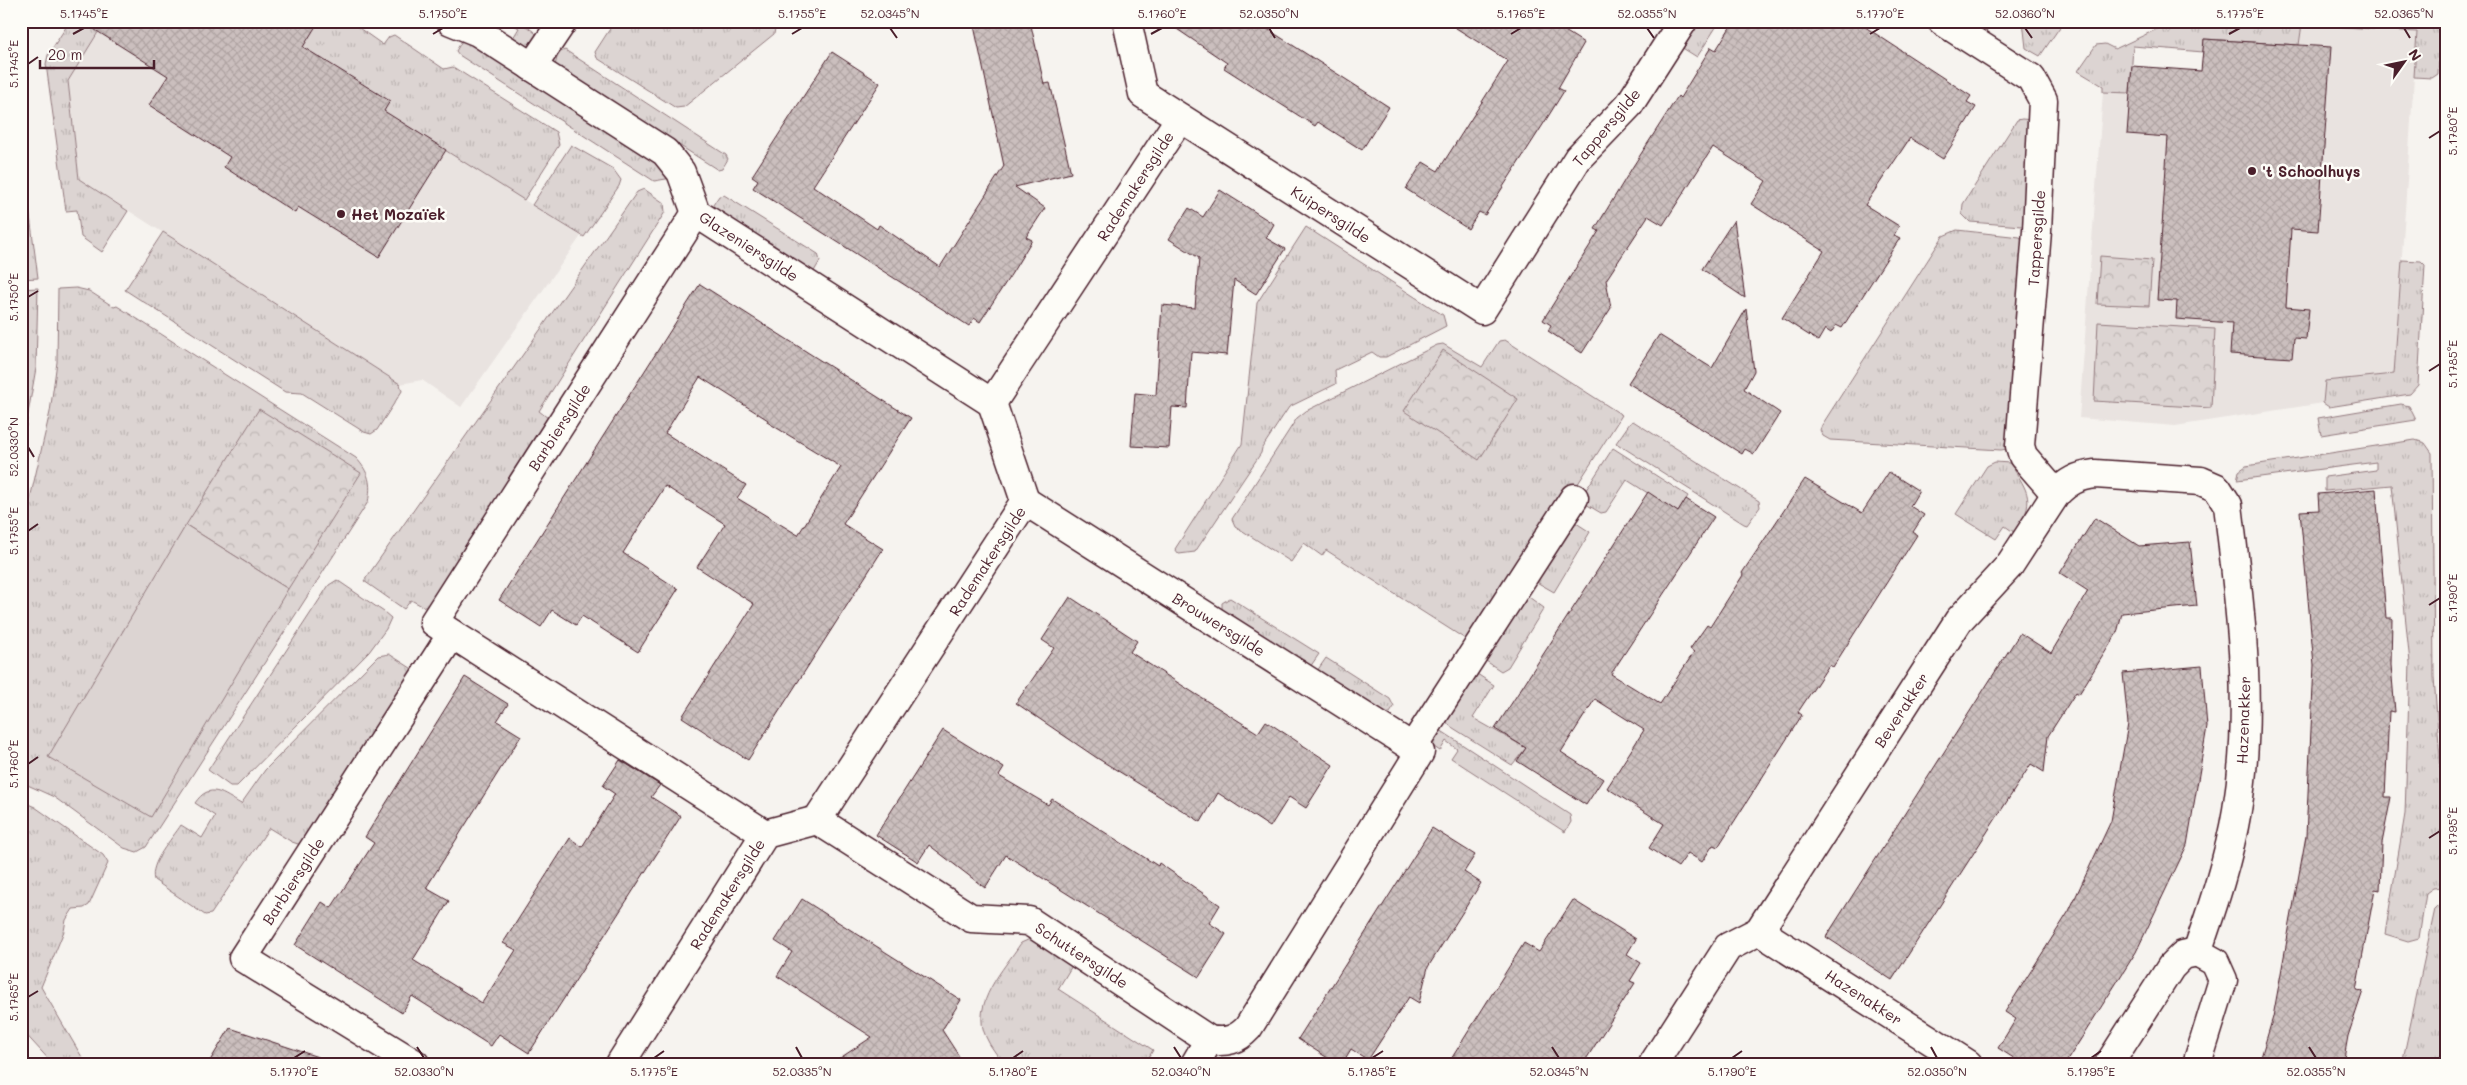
<svg xmlns="http://www.w3.org/2000/svg" width="2467" height="1085" font-family="Mali,sans-serif">
<style>
.built{fill:#e9e3e0}
.grass{fill:url(#grass-tufts);stroke:#937a7e}
.park{fill:url(#park-crowns);stroke:#937a7e}
.pitch{fill:#dcd4d2;stroke:#937a7e}
.building{fill:url(#building-cross-hatch);stroke:#4a1f2b;fill-rule:evenodd}
.lines{fill:none;stroke-linecap:round;stroke-linejoin:round}
.street-casing{stroke:#4a1f2b;stroke-width:31}
.street{stroke:#fdfcf7;stroke-width:28}
.ticks{fill:none;stroke:#4a1f2b;stroke-width:2}
.poi-dot{fill:#4a1f2b;stroke:#fdfcf7;stroke-width:2}
.labels{text-anchor:middle;dominant-baseline:central;stroke-width:5;stroke-linejoin:round;paint-order:stroke}
.street-label{font-size:15px;fill:#4a1f2b;stroke:#fdfcf7}
.poi-label{font-size:15px;font-weight:bold;fill:#4a1f2b;stroke:#fdfcf7;text-anchor:start}
.neatline{fill:none;stroke:#4a1f2b;stroke-width:2}
.ticks-label{font-size:12px;text-anchor:middle;fill:#4a1f2b}
</style>
<defs>
<pattern id="grass-tufts" width="24" height="20" patternUnits="userSpaceOnUse" patternTransform="scale(1.25)"><rect width="24" height="20" fill="#dcd4d2"/><path d="M3 7l-1-3M5 7V3M7 7l1-3M15 17l-1-3M17 17v-4M19 17l1-3" fill="none" stroke="#beb6b4"/></pattern>
<pattern id="park-crowns" width="20" height="18" patternUnits="userSpaceOnUse" patternTransform="scale(1.25)"><rect width="20" height="18" fill="#dcd4d2"/><path d="M2 6a3 3 0 1 1 6 0M12 15a3 3 0 1 1 6 0" fill="none" stroke="#beb6b4"/></pattern>
<pattern id="building-cross-hatch" width="8" height="8" patternUnits="userSpaceOnUse" patternTransform="scale(1.25)"><rect width="8" height="8" fill="#cbbfbe"/><path d="M0 0l8 8M0 8l8-8" fill="none" stroke="#b0a4a3"/></pattern>
</defs>
<rect width="100%" height="100%" fill="#f6f3ef"/>
<filter id="ink" filterUnits="userSpaceOnUse"><feTurbulence type="fractalNoise" baseFrequency=".02" numOctaves="2"/><feDisplacementMap in="SourceGraphic" scale="10" xChannelSelector="R" yChannelSelector="G"/><feConvolveMatrix kernelMatrix="1 2 1 2 8 2 1 2 1" color-interpolation-filters="sRGB"/></filter>
<g filter="url(#ink)">
<g class="built">
<polygon points="105,21 318,22 402,122 581,236 461,407 422,380 400,384 79,179 68,81"/>
<polygon points="2301,24 2417,32 2394,374 2325,381 2323,403 2175,426 2079,418 2103,92 2130,93 2132,66 2201,70 2204,39 2299,45"/>
</g>
<g class="grass">
<polygon points="70,21 105,21 68,81 79,179 128,211 102,252 81,237 77,210 66,211 46,64 48,55"/>
<polygon points="317,21 349,21 383,45 389,37 394,35 444,69 453,67 556,132 559,145 524,200 402,123 397,130 299,52"/>
<path d="M507,21C519,21 530,27 538,36L532,47L527,49L513,38L519,28Z"/>
<polygon points="615,21 774,21 776,23 774,34 684,107 676,108 597,58 595,52"/>
<polygon points="1697,21 1720,21 1697,57 1681,47"/>
<polygon points="2023,21 2064,21 2040,56 2026,48"/>
<polygon points="2174,21 2441,21 2438,74 2432,78 2414,77 2417,32 2302,24 2299,45 2204,39 2203,52 2133,46 2130,93 2103,92 2103,86 2078,71 2096,45 2105,44 2115,49"/>
<polygon points="463,39 662,165 672,178 654,181 459,55 456,51"/>
<polygon points="565,50 726,155 728,159 722,169 718,170 555,66 558,53"/>
<polygon points="2022,119 2032,120 2025,223 2022,226 1970,222 1962,214 1963,204 2017,120"/>
<polygon points="571,145 613,169 621,180 619,186 584,237 532,205"/>
<polygon points="21,146 38,278 21,279"/>
<polygon points="644,189 664,203 665,212 539,411 553,422 430,607 424,607 411,600 404,609 364,581 637,192"/>
<polygon points="724,195 818,254 820,261 813,273 711,208 719,196"/>
<polygon points="1306,227 1443,315 1446,326 1386,357 1379,357 1372,352 1335,370 1336,384 1289,407 1262,448 1261,453 1195,552 1179,554 1175,549 1242,444 1257,303"/>
<polygon points="1957,230 2020,237 2023,241 2010,440 2007,449 2001,450 1830,440 1823,436 1820,430 1822,425 1940,241 1943,236"/>
<polygon points="163,232 400,384 402,391 377,430 371,434 364,432 302,393 285,392 125,290"/>
<polygon points="2402,260 2421,261 2425,265 2418,385 2410,394 2329,407 2323,403 2325,381 2394,374"/>
<polygon points="38,288 36,368 21,453 21,289"/>
<path d="M76,288L89,291L114,307L117,306L356,458C369,472 372,484 368,502L146,847L137,852L124,848L54,797L21,782V538L50,412L57,362L58,289Z"/>
<polygon points="1505,340 1622,415 1572,493 1470,642 1326,550 1322,556 1304,543 1291,562 1235,526 1232,519 1297,418 1306,411 1437,345 1443,344 1482,367 1499,341"/>
<polygon points="2401,404 2409,406 2416,420 2321,435 2318,418"/>
<polygon points="1633,421 1759,501 1760,507 1747,525 1744,524 1616,443 1630,423"/>
<polygon points="2415,440 2425,443 2432,453 2434,677 2446,839 2446,887 2433,888 2426,893 2419,938 2408,941 2385,934 2405,814 2410,663 2392,485 2325,491 2325,477 2376,470 2376,462 2237,480 2239,471 2246,466"/>
<polygon points="1613,448 1688,496 1678,512 1627,480 1606,512 1601,513 1584,503 1582,496"/>
<path d="M1995,462L2010,463C2029,493 2036,501 2015,533L2005,526L1996,539L1956,514L1987,466Z"/>
<polygon points="1570,519 1590,532 1554,592 1533,580"/>
<polygon points="337,580 384,612 391,618 386,629 369,652 237,786 230,786 208,770 329,585"/>
<polygon points="1522,592 1544,608 1508,667 1501,671 1483,659"/>
<polygon points="1230,598 1319,654 1310,667 1222,610 1222,603"/>
<path d="M389,654L414,670L301,845L292,842L269,828L211,914L205,915L154,880C149,863 172,839 181,825L202,838L215,816L195,803C210,781 223,794 241,804L265,770L378,656Z"/>
<polygon points="1326,658 1390,699 1394,707 1390,713 1384,714 1317,671"/>
<polygon points="1474,672 1494,685 1473,718 1526,748 1512,765 1450,726 1444,719"/>
<polygon points="1440,730 1570,815 1571,822 1565,832 1451,758 1457,749 1446,741 1440,751 1425,741"/>
<polygon points="21,801 35,807 103,855 108,863 89,905 84,908 73,909 66,920 64,931 41,987 86,1064 53,1064 21,1029"/>
<polygon points="2440,904 2446,904 2446,1064 2402,1064 2435,909"/>
<path d="M1030,939L1073,964L1058,989L1153,1050L1145,1064H1003C998,1055 990,1047 986,1037C970,1004 1004,969 1021,943Z"/>
</g>
<g class="park">
<polygon points="2100,256 2152,260 2149,306 2097,304"/>
<polygon points="2098,322 2215,329 2211,408 2094,401"/>
<polygon points="1443,350 1518,399 1479,460 1404,411"/>
<polygon points="259,409 361,473 288,589 186,525"/>
</g>
<polygon class="pitch" points="186,525 288,589 151,817 48,757"/>
<g class="building">
<polygon points="81,21 319,21 303,47 390,101 384,111 446,150 379,257 298,207 295,213 224,167 230,157 149,105 168,76"/>
<polygon points="973,21 1030,21 1044,84 1050,83 1071,173 1015,187 1045,208 1026,237 1032,240 1012,273 980,322 974,318 969,326 753,188 758,180 752,176 832,52 880,83 813,186 877,229 879,225 940,267 1004,166"/>
<polygon points="1165,21 1255,21 1389,107 1362,150 1318,122 1315,126 1224,68 1227,63"/>
<polygon points="1445,21 1549,21 1584,43 1558,88 1564,91 1544,123 1485,215 1479,212 1468,229 1406,189 1423,162 1438,171 1508,61"/>
<polygon points="1734,21 1856,21 1971,96 1967,102 1976,107 1943,159 1910,138 1865,205 1899,226 1894,235 1900,238 1842,328 1836,325 1831,333 1825,329 1818,341 1782,318 1824,251 1751,204 1766,181 1713,147 1663,225 1648,216 1606,280 1611,308 1582,353 1548,331 1551,325 1543,320 1599,231 1595,229 1632,168 1678,96 1680,98 1711,47 1716,50"/>
<polygon points="2204,39 2331,47 2318,231 2291,229 2286,307 2309,309 2306,339 2294,338 2292,358 2230,354 2232,323 2176,319 2177,301 2157,300 2168,137 2127,134 2132,66 2201,71"/>
<polygon points="1220,190 1274,224 1266,238 1285,249 1256,294 1234,280 1227,355 1191,352 1187,408 1172,407 1169,448 1131,446 1135,393 1156,395 1162,305 1195,308 1199,258 1169,239 1189,208 1203,217"/>
<polygon points="1734,220 1745,298 1702,269"/>
<path d="M700,284L911,418L843,524L883,549L748,760L682,717L754,604L697,567L725,524L665,486L623,553L678,589L638,652L582,616L576,625L552,610L541,627L499,600ZM700,377L768,420L767,422L841,467L798,535L737,498L746,485L665,433Z"/>
<polygon points="1746,309 1754,371 1744,389 1780,413 1754,454 1745,449 1742,454 1628,383 1659,335 1712,368"/>
<polygon points="1889,472 1919,491 1910,506 1924,515 1913,532 1917,535 1833,667 1829,665 1814,688 1798,712 1802,715 1718,847 1713,845 1702,862 1688,853 1678,867 1649,848 1664,824 1607,788 1644,730 1595,699 1561,752 1603,779 1586,805 1517,761 1526,748 1495,729 1648,492 1678,512 1686,499 1714,517 1611,674 1660,704 1694,652 1690,649 1707,625 1710,627 1743,575 1742,573 1805,479 1862,513"/>
<polygon points="2376,489 2386,618 2392,618 2391,665 2395,712 2389,711 2385,797 2391,797 2382,843 2380,890 2375,889 2356,990 2363,991 2348,1036 2343,1064 2259,1064 2273,1017 2306,836 2314,665 2300,511 2319,510 2318,494"/>
<polygon points="2095,518 2139,546 2190,542 2197,606 2122,613 2117,633 2079,694 2076,692 2048,736 2044,772 2031,764 1892,980 1826,937 2020,633 2051,653 2088,591 2060,573"/>
<polygon points="1070,597 1137,641 1130,652 1194,693 1258,733 1266,721 1333,765 1306,808 1289,797 1270,827 1218,793 1201,822 1097,758 1016,703 1054,648 1042,640"/>
<polygon points="2202,666 2207,727 2187,845 2136,952 2065,1064 2023,1064 1998,1048 2016,1019 2005,1012 2069,911 2111,821 2128,724 2123,673"/>
<polygon points="465,677 508,704 497,721 521,736 426,888 449,901 413,960 482,1003 516,950 503,943 512,929 570,838 582,847 615,794 603,786 620,760 660,785 651,797 681,816 529,1053 499,1034 491,1046 412,996 402,1013 295,945 322,902 331,908 374,843 365,837"/>
<polygon points="943,730 1004,768 999,776 1048,805 1052,799 1158,866 1159,863 1220,905 1209,923 1226,934 1199,977 1006,855 985,888 929,845 918,862 876,835"/>
<polygon points="1432,828 1475,855 1464,872 1481,883 1428,967 1419,1003 1409,997 1368,1060 1351,1049 1342,1064 1337,1064 1298,1039"/>
<polygon points="802,899 961,1000 942,1030 964,1064 831,1064 872,1037 777,976 792,952 775,941"/>
<polygon points="1573,900 1636,939 1627,954 1641,963 1630,981 1635,983 1583,1064 1448,1064 1524,943 1539,952"/>
<polygon points="230,1028 321,1058 320,1064 208,1064"/>
</g>
<g class="lines">
<defs>
<g id="street">
<polyline points="451,21 478,32 665,152 681,172 696,213 992,403"/>
<polyline points="1127,21 1143,94 1482,310 1578,158 1629,105 1683,21"/>
<polyline points="1942,21 2031,78 2043,100 2037,231 2020,446 2023,456 2056,494"/>
<polyline points="532,67 563,21"/>
<polyline points="992,403 1180,118"/>
<polyline points="992,403 1025,501"/>
<polyline points="452,634 765,834"/>
<polyline points="1413,747 1574,498"/>
<path d="M817,820L971,918L1029,921L1209,1040C1226,1043 1237,1040 1248,1028L1420,752L1025,501"/>
<polyline points="1759,931 1968,1064"/>
<polyline points="415,1064 243,958 452,634 434,622 696,213"/>
<polyline points="620,1064 765,834 817,820 1025,501"/>
<polyline points="1195,1064 1209,1040"/>
<path d="M1653,1064L1728,947L1759,931L1959,620L2009,566L2056,494C2067,482 2078,476 2095,474L2201,481L2217,488L2228,505C2240,606 2254,708 2237,810C2229,858 2213,906 2197,952L2215,962L2223,980L2197,1064"/>
<polyline points="2109,1064 2171,967 2183,955 2197,952"/>
</g>
</defs>
<use href="#street" class="street-casing"/>
<use href="#street" class="street"/>
</g>
</g>
<path class="ticks" d="M890,28L897,38M1269,28L1275,38M1647,28L1654,38M2025,28L2032,38M2404,28L2410,38M73,34L84,28M433,34L443,28M792,34L802,28M1151,34L1162,28M1511,34L1521,28M1870,34L1880,28M2229,34L2240,28M28,64L38,57M2429,138L2440,131M28,297L38,291M2429,371L2440,364M28,447L34,457M28,531L38,524M2429,605L2440,598M28,764L38,757M2429,838L2440,831M28,997L38,991M417,1047L424,1058M796,1047L802,1058M1174,1047L1181,1058M1552,1047L1559,1058M1931,1047L1937,1058M2309,1047L2316,1058M294,1058L305,1051M654,1058L664,1051M1013,1058L1023,1051M1372,1058L1383,1051M1732,1058L1742,1051M2091,1058L2101,1051"/>
<g class="poi-dot">
<circle cx="2252" cy="171" r="5"/>
<circle cx="341" cy="214" r="5"/>
</g>
<g class="labels">
<g class="street-label">
<text transform="translate(1606 127) rotate(-50)">Tappersgilde</text>
<text transform="translate(1135 186) rotate(-57)">Rademakersgilde</text>
<text transform="translate(1331 214) rotate(33)">Kuipersgilde</text>
<text transform="translate(2036 238) rotate(-86)">Tappersgilde</text>
<text transform="translate(749 246) rotate(33)">Glazeniersgilde</text>
<text transform="translate(559 427) rotate(-57)">Barbiersgilde</text>
<text transform="translate(987 561) rotate(-57)">Rademakersgilde</text>
<text transform="translate(1219 624) rotate(32)">Brouwersgilde</text>
<text transform="translate(1901 710) rotate(-57)">Beverakker</text>
<text transform="translate(2243 720) rotate(-88)">Hazenakker</text>
<text transform="translate(293 881) rotate(-57)">Barbiersgilde</text>
<text transform="translate(727 894) rotate(-58)">Rademakersgilde</text>
<text transform="translate(1082 955) rotate(33)">Schuttersgilde</text>
<text transform="translate(1864 997) rotate(33)">Hazenakker</text>
</g>
<g class="poi-label">
<text x="2262" y="171">'t Schoolhuys</text>
<text x="351" y="214">Het Mozaïek</text>
</g>
</g>
<rect width="2467" height="1085" fill="none" stroke="#fdfcf7" stroke-width="55"/>
<g transform="translate(2404 62) rotate(57)" stroke="#fdfcf7" stroke-width="4" paint-order="stroke">
<path d="M0-4L9 19L0 12L-9 19Z" fill="#4a1f2b"/>
<text y="-8" font-size="14" font-weight="bold" text-anchor="middle" fill="#4a1f2b">N</text>
</g>
<path d="M40 60v8h114v-8" fill="none" stroke="#4a1f2b" stroke-width="2.5"/>
<text x="48" y="60" font-size="15" fill="#4a1f2b" stroke="#fdfcf7" stroke-width="4" paint-order="stroke">20 m</text>
<rect x="28" y="28" width="2412" height="1030" class="neatline"/>
<g class="ticks-label">
<text x="84" y="18">5.1745°E</text>
<text x="443" y="18">5.1750°E</text>
<text x="802" y="18">5.1755°E</text>
<text x="890" y="18">52.0345°N</text>
<text x="1162" y="18">5.1760°E</text>
<text x="1269" y="18">52.0350°N</text>
<text x="1521" y="18">5.1765°E</text>
<text x="1647" y="18">52.0355°N</text>
<text x="1880" y="18">5.1770°E</text>
<text x="2025" y="18">52.0360°N</text>
<text x="2240" y="18">5.1775°E</text>
<text x="2404" y="18">52.0365°N</text>
<text transform="translate(14 64) rotate(-90)" y="4">5.1745°E</text>
<text transform="translate(2453 131) rotate(-90)" y="4">5.1780°E</text>
<text transform="translate(14 297) rotate(-90)" y="4">5.1750°E</text>
<text transform="translate(2453 364) rotate(-90)" y="4">5.1785°E</text>
<text transform="translate(14 447) rotate(-90)" y="4">52.0330°N</text>
<text transform="translate(14 531) rotate(-90)" y="4">5.1755°E</text>
<text transform="translate(2453 598) rotate(-90)" y="4">5.1790°E</text>
<text transform="translate(14 764) rotate(-90)" y="4">5.1760°E</text>
<text transform="translate(2453 831) rotate(-90)" y="4">5.1795°E</text>
<text transform="translate(14 997) rotate(-90)" y="4">5.1765°E</text>
<text x="294" y="1076">5.1770°E</text>
<text x="424" y="1076">52.0330°N</text>
<text x="654" y="1076">5.1775°E</text>
<text x="802" y="1076">52.0335°N</text>
<text x="1013" y="1076">5.1780°E</text>
<text x="1181" y="1076">52.0340°N</text>
<text x="1372" y="1076">5.1785°E</text>
<text x="1559" y="1076">52.0345°N</text>
<text x="1732" y="1076">5.1790°E</text>
<text x="1937" y="1076">52.0350°N</text>
<text x="2091" y="1076">5.1795°E</text>
<text x="2316" y="1076">52.0355°N</text>
</g>
</svg>
